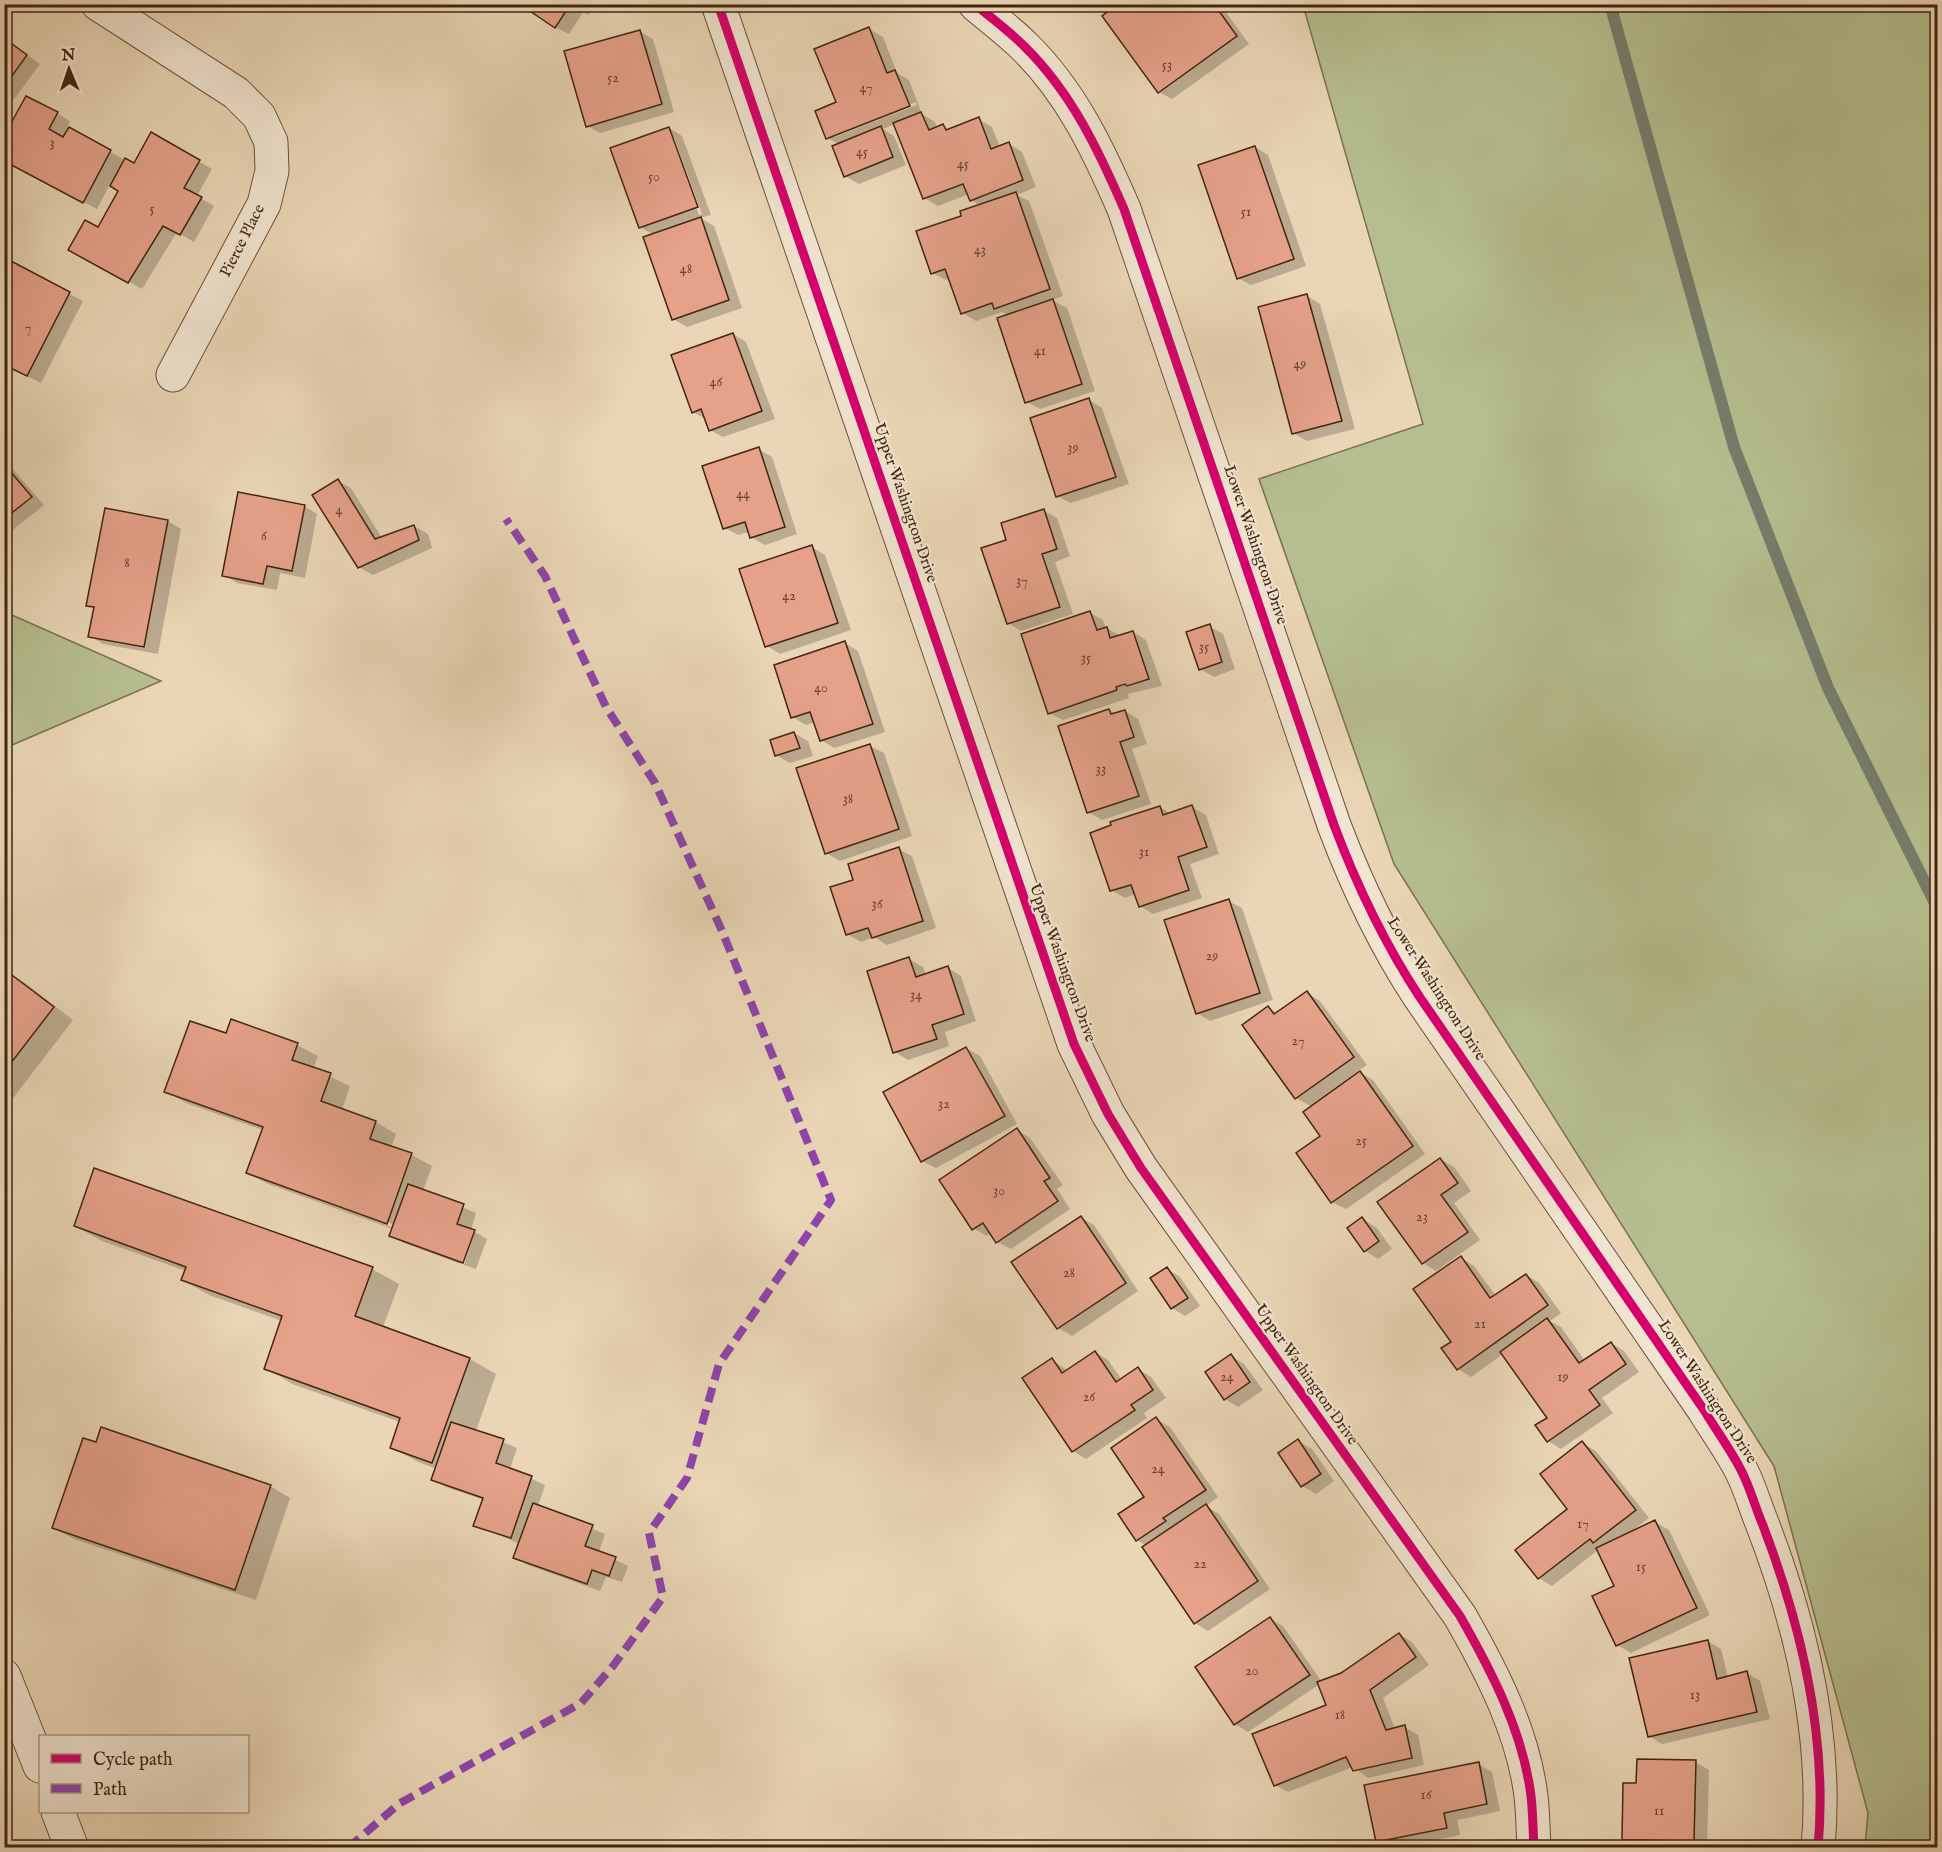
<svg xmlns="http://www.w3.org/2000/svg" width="1942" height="1852" font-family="'IM FELL English',serif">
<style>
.green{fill:#b6be8f;stroke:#7c724f;stroke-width:1.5}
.shadow{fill:#0003;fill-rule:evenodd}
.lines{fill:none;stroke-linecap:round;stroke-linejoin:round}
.stream{stroke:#767e6d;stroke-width:12}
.building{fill:#e5a18a;stroke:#43260f;stroke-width:1.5}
.minor-casing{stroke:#6d5239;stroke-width:35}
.tertiary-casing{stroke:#6d5239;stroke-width:35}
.minor{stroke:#f1e4d0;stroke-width:33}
.tertiary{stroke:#f1e4d0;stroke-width:33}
.quiet{stroke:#8e44ad;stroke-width:8;stroke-dasharray:15 8;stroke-linecap:butt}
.cycleway-casing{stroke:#f1e4d0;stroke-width:13}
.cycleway{stroke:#d6006c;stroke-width:9}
.labels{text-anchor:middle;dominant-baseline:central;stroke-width:4.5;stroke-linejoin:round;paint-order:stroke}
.number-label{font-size:14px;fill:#6c452e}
.street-label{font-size:16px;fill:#43260f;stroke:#f1e4d0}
</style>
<rect width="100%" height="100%" fill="#ead6b6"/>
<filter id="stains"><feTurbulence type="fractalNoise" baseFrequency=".00333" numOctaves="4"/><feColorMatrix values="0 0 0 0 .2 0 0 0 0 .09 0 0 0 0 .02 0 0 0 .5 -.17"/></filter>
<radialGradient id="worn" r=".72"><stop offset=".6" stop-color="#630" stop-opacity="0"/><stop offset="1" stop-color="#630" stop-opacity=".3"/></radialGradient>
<g class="green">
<polygon points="1303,5 1937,5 1937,1847 1865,1847 1868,1813 1774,1466 1394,864 1259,479 1423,424"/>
<polygon points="5,612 161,681 5,748"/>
</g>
<g class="shadow">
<polygon points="532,4 596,4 588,15 583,12 569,34 555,27"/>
<polygon points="1121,4 1220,4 1249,44 1172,99 1159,92"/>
<path d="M869,29L883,37L897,73L909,80L922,114L935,122L937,128L943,126L950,130L978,119L992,127L1000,147L1009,144L1022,152L1036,187L1017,195L1029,201L1063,296L1052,300L1067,308L1095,391L1040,409L1027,402L1009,316L1002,312L976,321L963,313L950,279L946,280L932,273L963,217L981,206L971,200L969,194L938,206L925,198L895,124L883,129L894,136L906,165L859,184L845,176L839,144L827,138L838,103ZM916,102L917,105L835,137V134Z"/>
<polygon points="639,31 653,39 674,112 600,133 587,126"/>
<polygon points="4,38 40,64 4,113"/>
<polygon points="57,113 70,121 67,128 134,165 151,134 212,169 197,196 214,206 194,242 177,232 142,289 70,249 98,230 120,190 110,184 97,209 4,160"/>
<path d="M669,128L682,136L711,215L700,218L714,226L742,308L687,327L673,319L654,235L640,227ZM671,137H674L702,214L699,215Z"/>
<polygon points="1255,147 1268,155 1306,266 1251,285 1238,278"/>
<polygon points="12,264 83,301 41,383 4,365"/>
<polygon points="1307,296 1320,304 1355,429 1307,441 1293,433"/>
<polygon points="733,334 746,342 775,419 723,437 710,430 706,419 693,412"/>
<polygon points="1089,400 1102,408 1129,484 1071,503 1057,496"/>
<polygon points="758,449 772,457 797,534 765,545 751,537 749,532 738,535 725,528"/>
<polygon points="4,459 44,505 4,537"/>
<polygon points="338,481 351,488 382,538 414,526 428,534 432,548 373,575 359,567"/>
<polygon points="304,506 317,514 305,578 280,573 277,590 237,583 224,575"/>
<polygon points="106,510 168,521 181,529 158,654 103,644 90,636 95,609 88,605"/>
<polygon points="1044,511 1057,518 1070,556 1055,562 1073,614 1021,631 1008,623 1008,541"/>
<polygon points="812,547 825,555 851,630 780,654 767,646"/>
<polygon points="1090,613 1103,620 1106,628 1121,636 1133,632 1146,640 1162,686 1128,694 1129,698 1063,720 1049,713"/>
<polygon points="1209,626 1223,634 1235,669 1214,677 1200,669"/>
<polygon points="845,643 858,651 885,732 834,748 821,740 815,722 806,725 793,717"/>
<polygon points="1109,710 1116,714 1125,711 1138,719 1147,744 1132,749 1151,804 1102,820 1088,812"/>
<polygon points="794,733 808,741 813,756 790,763 776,755"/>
<polygon points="870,746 884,753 912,836 840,861 826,853"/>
<polygon points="1160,807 1171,814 1192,807 1206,815 1219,854 1190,864 1202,898 1153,914 1140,906 1136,894 1125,898 1111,890"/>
<polygon points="898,849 912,856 936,928 887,945 874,937 861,942 847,934 855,881"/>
<polygon points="1228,901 1242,908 1273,1000 1210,1021 1197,1013"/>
<polygon points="909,959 923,967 926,975 948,968 961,976 976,1021 945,1032 949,1046 908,1060 895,1052"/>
<polygon points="5,971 25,983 73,1020 4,1110"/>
<polygon points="1307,993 1320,1001 1367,1065 1358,1071 1373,1080 1425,1154 1346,1209 1332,1202 1322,1136 1312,1107 1296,1098 1244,1025 1268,1008 1277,1013"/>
<path d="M232,1021L297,1045L318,1056L313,1069L350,1086L342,1110L376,1122L396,1134L391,1148L412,1155L432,1166L423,1191L476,1213L461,1264L404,1243L391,1235L393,1229L268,1184L248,1173L263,1130L186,1103L166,1091L227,1035ZM268,1179L395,1225L394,1228L268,1182Z"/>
<polygon points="966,1048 980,1056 1017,1124 936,1168 922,1161"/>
<polygon points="1017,1130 1030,1138 1063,1185 1057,1189 1070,1209 1011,1249 997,1242 991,1233 987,1236 973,1228"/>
<polygon points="1440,1159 1454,1167 1471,1191 1454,1203 1480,1240 1436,1271 1423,1263"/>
<polygon points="1081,1218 1094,1225 1138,1291 1072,1336 1058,1328 1014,1262"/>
<polygon points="1362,1219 1376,1227 1392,1249 1378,1259 1365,1251 1349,1228"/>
<polygon points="75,1226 372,1269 399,1284 383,1327 470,1359 496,1374 476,1431 517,1448 510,1469 545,1485 538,1506 605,1534 599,1552 628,1566 622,1582 606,1577 600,1591 528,1565 515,1557 520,1544 475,1525 484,1500 446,1487 433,1479 437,1469 418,1462 391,1447 400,1422 292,1384 266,1368 282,1321 209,1295 183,1280 186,1271 102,1241"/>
<polygon points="475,1232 487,1239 476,1269 464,1265"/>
<polygon points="1461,1258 1474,1266 1496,1296 1526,1275 1539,1283 1561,1313 1550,1321 1561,1327 1585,1361 1611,1343 1624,1351 1639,1372 1602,1398 1613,1413 1561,1449 1548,1441 1537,1426 1549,1418 1503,1354 1471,1377 1458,1369 1453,1343"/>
<polygon points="1167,1269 1180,1277 1200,1306 1185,1316 1172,1308"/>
<polygon points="1095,1352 1108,1360 1122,1380 1138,1369 1151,1377 1166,1398 1144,1413 1147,1418 1086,1459 1073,1451 1052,1360 1068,1371"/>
<polygon points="1231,1356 1244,1364 1263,1390 1238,1407 1225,1399"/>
<polygon points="1156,1419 1170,1427 1218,1497 1206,1506 1219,1514 1270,1589 1208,1631 1195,1623 1146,1546 1137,1540 1146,1497"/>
<polygon points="1298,1441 1312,1449 1334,1481 1316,1494 1302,1486"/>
<polygon points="1582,1443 1596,1451 1649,1518 1629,1533 1655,1522 1669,1530 1710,1615 1631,1653 1617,1645 1616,1587 1598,1550 1552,1586 1539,1578 1569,1510"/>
<polygon points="270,1486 290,1498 256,1600 74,1539 54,1528"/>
<polygon points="1270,1619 1283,1626 1322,1682 1341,1675 1399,1634 1412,1642 1429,1665 1383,1698 1395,1729 1404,1727 1418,1735 1424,1765 1368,1778 1353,1767 1288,1792 1275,1785 1328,1706 1320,1684 1248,1732 1235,1724"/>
<polygon points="1707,1641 1721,1649 1728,1678 1747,1673 1760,1681 1770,1719 1662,1744 1649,1736"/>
<polygon points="1695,1762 1709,1770 1707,1848 1637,1846 1623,1839 1638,1784"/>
<polygon points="1478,1764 1492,1772 1500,1811 1457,1820 1460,1835 1397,1848 1389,1848 1378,1841"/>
</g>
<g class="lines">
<polyline class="stream" points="1610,4 1734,447 1828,688 1938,909"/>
</g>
<g class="building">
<polygon points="530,4 577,4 574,9 570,5 555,28 527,9"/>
<polygon points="1118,4 1214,4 1237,36 1158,93 1102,16"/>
<polygon points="869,27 887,73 895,70 910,106 826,139 815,111 836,102 814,49"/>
<polygon points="640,30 662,104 586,127 564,51"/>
<polygon points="4,38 27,55 4,87"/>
<polygon points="26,96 58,112 49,129 63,137 69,127 111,150 83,203 4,161 4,136"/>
<polygon points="921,112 929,130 943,124 946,130 979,117 991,149 1009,142 1023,180 970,201 963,184 923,199 893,123"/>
<polygon points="881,126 893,157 844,177 832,146"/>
<polygon points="669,127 698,207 639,228 610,148"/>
<polygon points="151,132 200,160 184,188 202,197 180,235 163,226 128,283 68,250 85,220 98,227 118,191 110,186 125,158 134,163"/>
<polygon points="1255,146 1294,259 1237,279 1198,165"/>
<polygon points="1016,192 1050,289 994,309 992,303 961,314 945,269 931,274 916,231 961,216 960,211"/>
<polygon points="701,217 729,300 672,320 643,237"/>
<polygon points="11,261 70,292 27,376 4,365 4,275"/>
<polygon points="1307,294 1342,421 1292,434 1258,307"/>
<polygon points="1053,299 1082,384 1025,403 997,318"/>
<polygon points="733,333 762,411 709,431 701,409 692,413 671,355"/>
<polygon points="1089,398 1116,477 1056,497 1030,418"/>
<polygon points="759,447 785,527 750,538 745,522 723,529 702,466"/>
<polygon points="4,464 32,497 4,519"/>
<polygon points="338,479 375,539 414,525 419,540 358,568 312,495"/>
<polygon points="238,492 305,505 292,571 267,566 263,584 222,576"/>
<polygon points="105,508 168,520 144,647 88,637 94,607 86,606"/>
<polygon points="1044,509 1057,549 1042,554 1060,607 1007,624 981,548 1006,540 1001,523"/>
<polygon points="812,545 838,623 765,647 739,569"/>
<polygon points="1090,611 1097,630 1107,627 1110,638 1133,631 1149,679 1127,686 1125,684 1116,687 1117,690 1048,714 1021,634"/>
<polygon points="1210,624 1222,662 1199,670 1186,632"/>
<polygon points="845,641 873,724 820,741 810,712 791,718 774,665"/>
<polygon points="1109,709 1111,714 1125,710 1134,737 1120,742 1139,796 1087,813 1058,726"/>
<polygon points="794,732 800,748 775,756 770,740"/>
<polygon points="870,744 899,829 825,854 796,768"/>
<polygon points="1192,805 1207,847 1178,857 1189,890 1139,907 1131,885 1110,891 1090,833 1111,825 1110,822 1160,806 1163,815"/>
<polygon points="899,847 923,921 872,938 868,928 846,935 830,887 853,880 848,864"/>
<polygon points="1229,899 1260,993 1196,1014 1164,920"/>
<polygon points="909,957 916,977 948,966 964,1014 932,1025 937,1039 893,1053 867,971"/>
<polygon points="4,969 54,1007 4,1072"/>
<polygon points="1307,991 1354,1057 1295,1099 1242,1025 1268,1006 1274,1014"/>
<polygon points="231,1019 298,1043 292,1060 331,1073 321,1101 376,1121 370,1139 412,1153 387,1224 246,1173 263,1127 164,1092 190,1021 226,1033"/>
<polygon points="966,1047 1005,1116 921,1162 883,1092"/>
<polygon points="1360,1071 1413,1146 1331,1203 1296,1153 1320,1136 1303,1112"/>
<polygon points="1017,1128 1050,1178 1044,1181 1058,1201 996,1243 983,1223 972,1230 939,1180"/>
<polygon points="1440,1158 1458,1183 1441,1195 1468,1232 1422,1264 1377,1202"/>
<polygon points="94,1168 373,1267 355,1316 470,1358 432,1463 390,1448 400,1418 264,1369 282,1316 181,1280 186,1267 74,1226"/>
<polygon points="408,1184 464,1204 457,1224 475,1230 463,1263 389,1236"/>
<polygon points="1081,1216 1126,1283 1057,1329 1011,1262"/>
<polygon points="1362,1217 1379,1241 1364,1252 1347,1228"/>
<polygon points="1461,1256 1490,1298 1526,1274 1548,1305 1457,1370 1441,1348 1451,1342 1413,1289"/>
<polygon points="1167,1267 1188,1298 1171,1309 1150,1278"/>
<polygon points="1547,1318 1579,1363 1611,1342 1626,1364 1589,1390 1600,1405 1547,1442 1535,1425 1547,1418 1500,1352"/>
<polygon points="1095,1351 1116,1382 1138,1367 1153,1390 1131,1405 1135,1410 1072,1452 1022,1378 1052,1358 1062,1373"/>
<polygon points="1231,1354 1250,1382 1224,1400 1205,1372"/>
<polygon points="1156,1417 1206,1490 1163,1518 1166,1521 1136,1541 1118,1514 1144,1497 1111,1448"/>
<polygon points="451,1422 504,1439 496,1463 532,1476 511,1538 473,1526 483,1498 431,1480"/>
<polygon points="101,1427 271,1485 235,1590 52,1528 83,1438 96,1442"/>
<polygon points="1298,1439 1321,1474 1301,1487 1278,1453"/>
<polygon points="1582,1441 1636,1510 1593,1543 1590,1539 1538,1579 1515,1550 1567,1509 1540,1474"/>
<polygon points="533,1503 593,1525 585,1546 616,1557 609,1576 592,1570 587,1584 513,1558"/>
<polygon points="1206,1504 1258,1581 1194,1624 1142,1547"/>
<polygon points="1655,1520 1697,1608 1616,1646 1592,1596 1614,1586 1596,1548"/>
<polygon points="1270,1617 1310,1675 1234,1725 1195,1667"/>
<polygon points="1399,1633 1416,1657 1370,1690 1386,1730 1405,1725 1412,1758 1353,1771 1346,1757 1274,1786 1252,1734 1326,1705 1317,1682 1341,1673"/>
<polygon points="1708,1640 1717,1679 1747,1671 1757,1712 1648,1737 1629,1658"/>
<polygon points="1637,1759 1696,1760 1694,1841 1622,1840 1623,1783 1636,1783"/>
<polygon points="1479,1762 1487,1804 1444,1813 1447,1828 1376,1842 1364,1785"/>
</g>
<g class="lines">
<defs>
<polyline id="minor" points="98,4 236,93 259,116 271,142 272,171 264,204 173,375"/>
<g id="tertiary">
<path d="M718,4L1074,1044L1108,1114L1141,1168L1460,1616C1492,1672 1523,1732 1531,1796C1533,1813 1533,1831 1534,1848"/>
<path d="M975,4C991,18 1009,31 1024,46C1071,92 1098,149 1124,209L1334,825C1357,886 1383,941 1419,996L1704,1410C1716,1430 1731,1450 1742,1472C1750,1488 1755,1506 1762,1523C1801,1624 1828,1738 1818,1848"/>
<polyline points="4,1676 40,1766"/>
<polyline points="58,1812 72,1848"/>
</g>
</defs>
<use href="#minor" class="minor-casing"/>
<use href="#tertiary" class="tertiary-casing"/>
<use href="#minor" class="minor"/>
<use href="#tertiary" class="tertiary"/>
<g class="quiet">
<polyline points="1938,308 1938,348"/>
<polyline points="348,1848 400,1803 581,1703 613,1666 663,1597 649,1533 687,1478 719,1364 831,1200 722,931 655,783 606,707 545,576 506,519"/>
</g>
<defs>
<g id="cycleway">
<path d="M718,4L1074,1044L1108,1114L1141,1168L1460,1616C1492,1672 1523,1732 1531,1796C1533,1813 1533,1831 1534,1848"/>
<path d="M975,4C991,18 1009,31 1024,46C1071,92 1098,149 1124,209L1334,825C1357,886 1383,941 1419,996L1704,1410C1716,1430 1731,1450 1742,1472C1750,1488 1755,1506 1762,1523C1801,1624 1828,1738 1818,1848"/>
</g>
</defs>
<use href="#cycleway" class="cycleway-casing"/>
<use href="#cycleway" class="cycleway"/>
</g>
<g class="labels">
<g class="number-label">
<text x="1167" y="65">53</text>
<text x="613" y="78">52</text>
<text x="866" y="88">47</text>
<text x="52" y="143">3</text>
<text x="862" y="152">45</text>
<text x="963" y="164">45</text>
<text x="654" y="177">50</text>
<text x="152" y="209">5</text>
<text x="1246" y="212">51</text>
<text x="980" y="250">43</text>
<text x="686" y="269">48</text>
<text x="28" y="328">7</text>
<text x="1040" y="351">41</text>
<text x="1300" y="364">49</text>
<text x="716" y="382">46</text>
<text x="1073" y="448">39</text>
<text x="743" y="494">44</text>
<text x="339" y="510">4</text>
<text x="264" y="536">6</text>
<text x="127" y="563">8</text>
<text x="1022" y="581">37</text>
<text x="789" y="596">42</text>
<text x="1204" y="647">35</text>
<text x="1086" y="658">35</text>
<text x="821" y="688">40</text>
<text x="1101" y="769">33</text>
<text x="848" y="799">38</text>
<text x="1144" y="852">31</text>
<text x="877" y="904">36</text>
<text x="1212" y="956">29</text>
<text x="916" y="995">34</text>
<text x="1298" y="1041">27</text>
<text x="944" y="1104">32</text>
<text x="1361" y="1141">25</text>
<text x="999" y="1191">30</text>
<text x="1422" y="1217">23</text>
<text x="1069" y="1273">28</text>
<text x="1480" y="1324">21</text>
<text x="1227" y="1377">24</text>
<text x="1563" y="1377">19</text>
<text x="1089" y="1397">26</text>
<text x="1158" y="1469">24</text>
<text x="1583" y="1524">17</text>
<text x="1200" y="1564">22</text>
<text x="1641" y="1567">15</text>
<text x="1252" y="1671">20</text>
<text x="1695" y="1695">13</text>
<text x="1340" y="1715">18</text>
<text x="1426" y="1795">16</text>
<text x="1659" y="1811">11</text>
</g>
<g class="street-label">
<text transform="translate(243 241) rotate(-63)">Pierce Place</text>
<text transform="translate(905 503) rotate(71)">Upper Washington Drive</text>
<text transform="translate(1255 545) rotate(71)">Lower Washington Drive</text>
<text transform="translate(1062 963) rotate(70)">Upper Washington Drive</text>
<text transform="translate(1436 989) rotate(57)">Lower Washington Drive</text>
<text transform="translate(1306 1375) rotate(55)">Upper Washington Drive</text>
<text transform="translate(1707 1392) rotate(57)">Lower Washington Drive</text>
</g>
</g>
<rect width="1942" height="1852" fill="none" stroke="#ead6b6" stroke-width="24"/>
<rect x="6" y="6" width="1930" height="1840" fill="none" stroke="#43260f" stroke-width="3"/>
<rect x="12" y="12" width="1918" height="1828" fill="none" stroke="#43260f" stroke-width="1.5"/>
<rect x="39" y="1735" width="210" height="78" fill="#f1e4d0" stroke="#ab9883" stroke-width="1.5"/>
<rect x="51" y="1754" width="30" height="9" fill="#d6006c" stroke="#ab9883" stroke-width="1.5"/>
<text x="93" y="1765" font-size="18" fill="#43260f">Cycle path</text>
<rect x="51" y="1784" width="30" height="9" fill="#8e44ad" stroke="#ab9883" stroke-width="1.5"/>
<text x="93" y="1795" font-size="18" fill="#43260f">Path</text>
<g transform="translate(69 69) rotate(358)" stroke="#f1e4d0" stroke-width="4.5" paint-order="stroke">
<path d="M0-4.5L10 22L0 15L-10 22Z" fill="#43260f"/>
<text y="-9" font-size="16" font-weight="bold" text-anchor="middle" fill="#43260f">N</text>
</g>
<rect width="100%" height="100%" filter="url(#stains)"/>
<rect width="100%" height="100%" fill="url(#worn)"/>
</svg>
